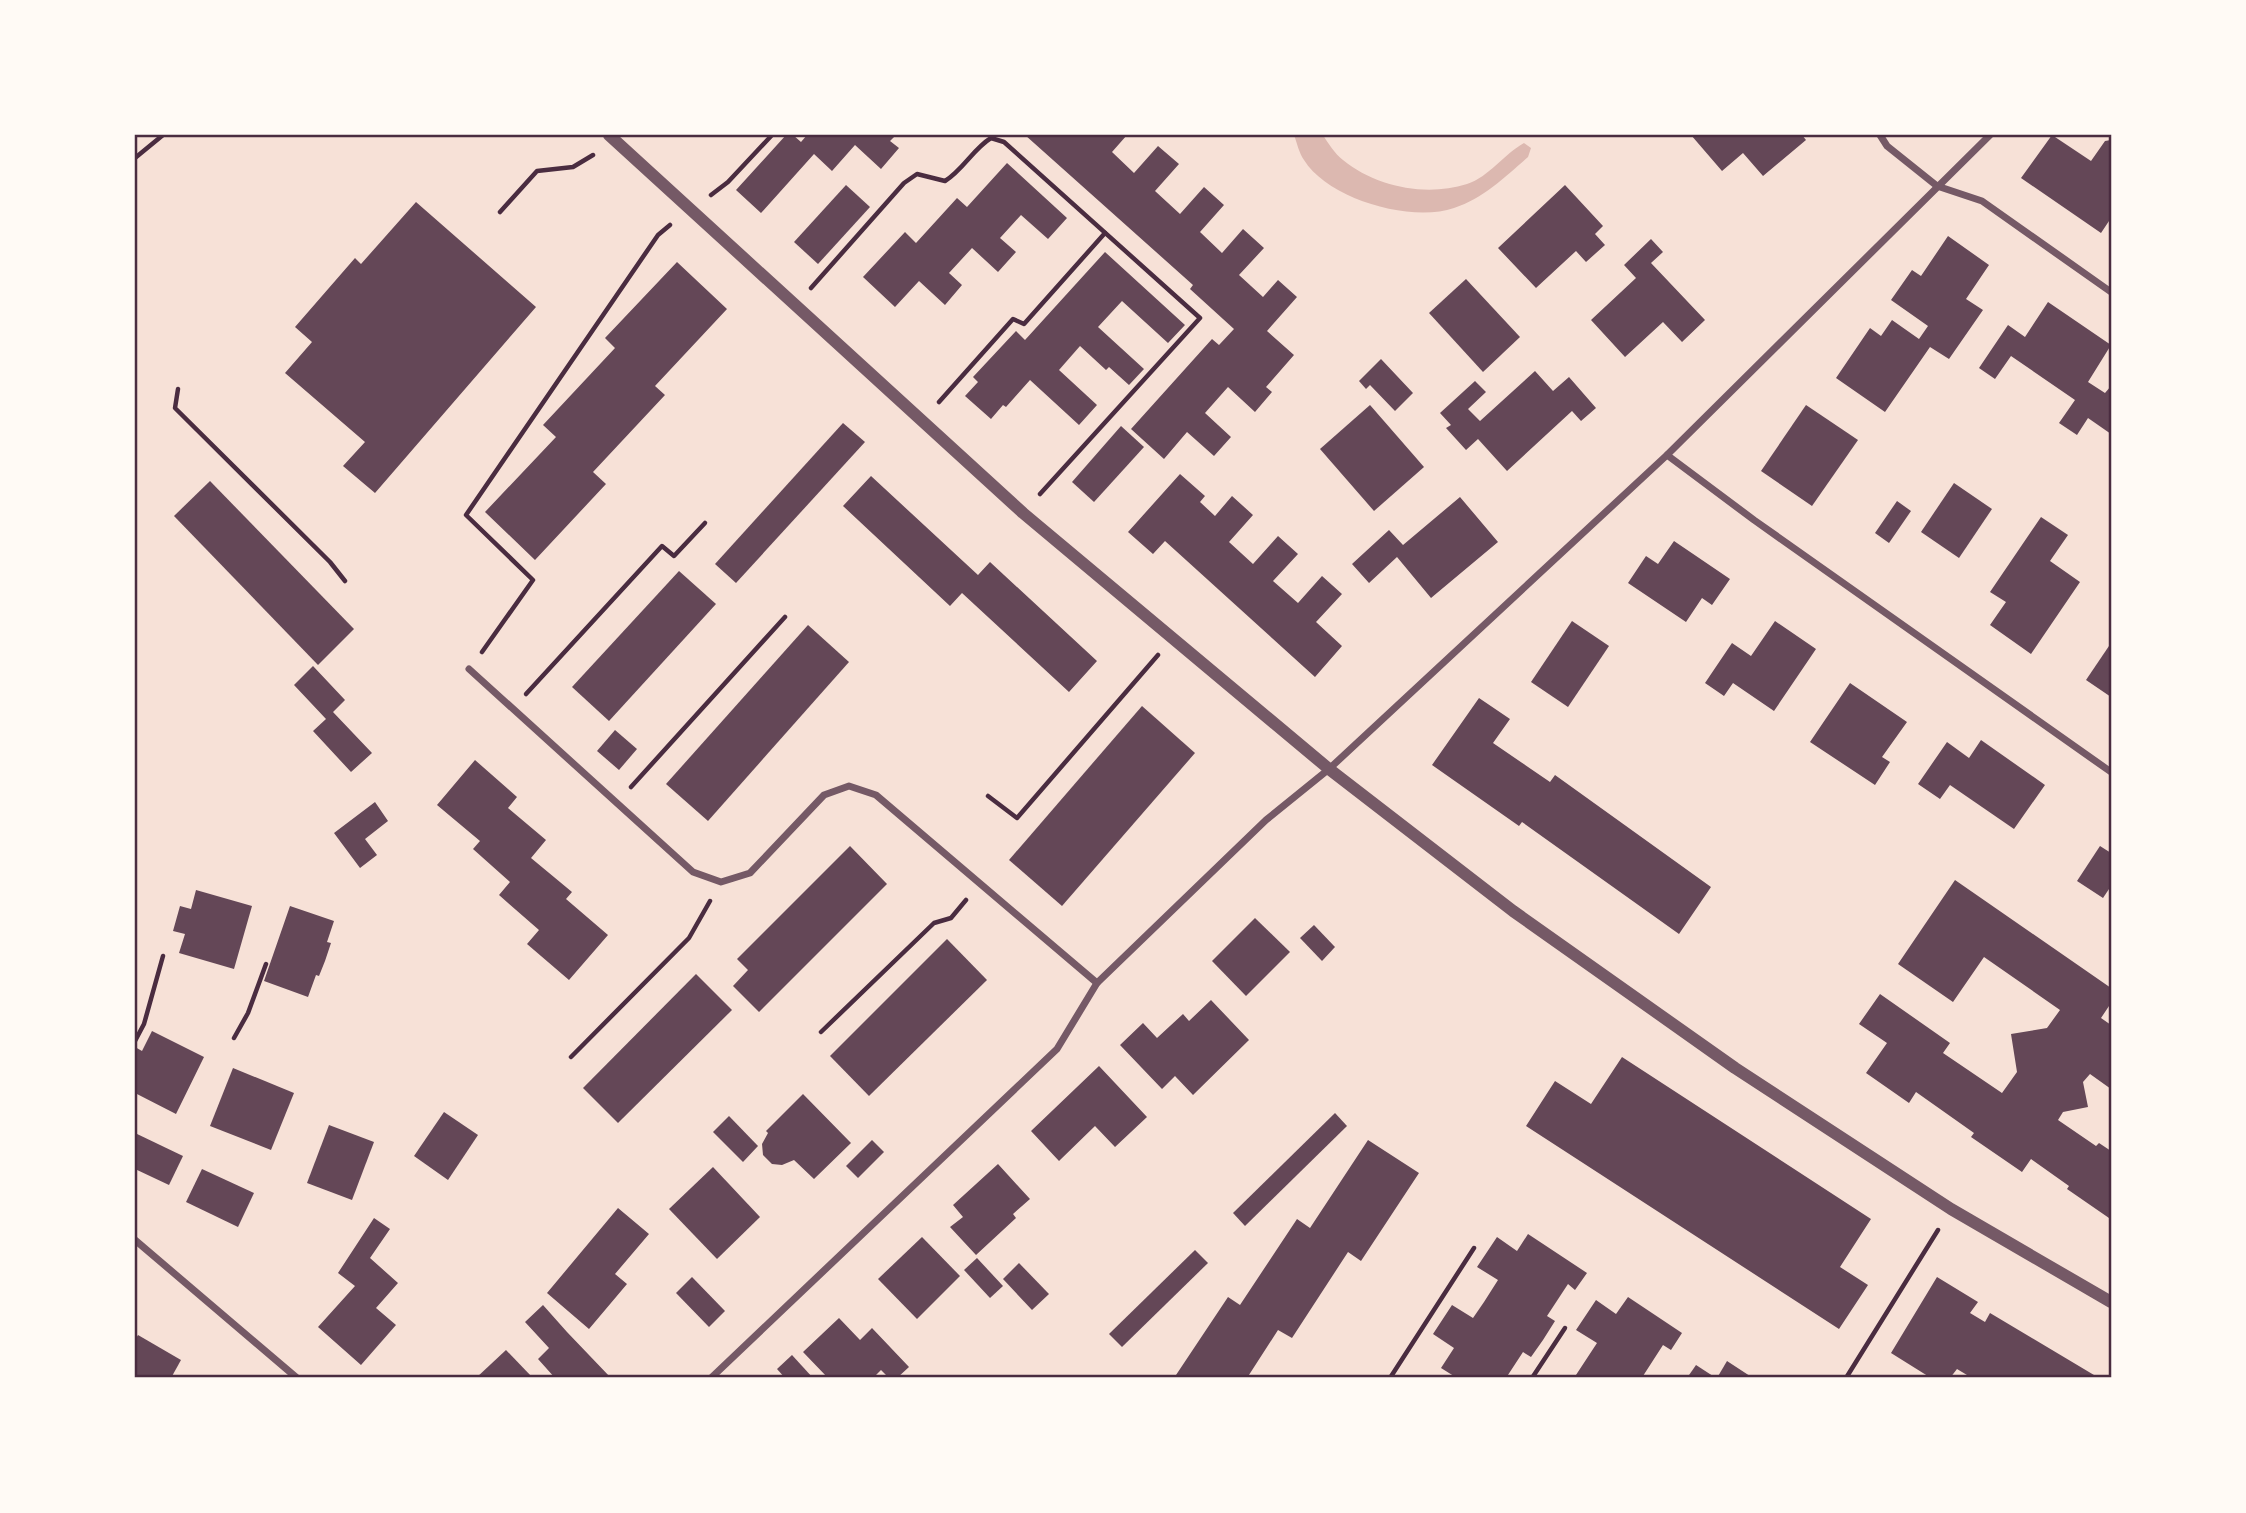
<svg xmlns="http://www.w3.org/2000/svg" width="2246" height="1513" font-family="Raleway,sans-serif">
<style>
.water{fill:#dcb8b0}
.building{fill:#644757}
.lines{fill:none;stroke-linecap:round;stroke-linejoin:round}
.path{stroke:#4a2c40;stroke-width:4.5}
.minor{stroke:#755966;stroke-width:7}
.tertiary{stroke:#755966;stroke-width:12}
.neatline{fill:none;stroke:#4a2c40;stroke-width:2.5}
</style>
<rect width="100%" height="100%" fill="#f7e1d7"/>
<path class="water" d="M1294,135H1323C1328,143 1335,154 1343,160C1376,187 1426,197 1467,184C1489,177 1504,154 1524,143L1531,148L1528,157C1505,177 1484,198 1454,208C1411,223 1328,199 1304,160C1299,153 1297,143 1294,135Z"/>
<g class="building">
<polygon points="786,135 793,135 801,142 807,135 896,135 890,141 899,148 881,169 855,145 832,171 814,154 761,213 736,190"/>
<polygon points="1025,135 1127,135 1112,152 1134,173 1158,146 1179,164 1155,191 1180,214 1204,187 1224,205 1200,232 1222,253 1243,229 1264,248 1239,275 1263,297 1278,280 1297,297 1267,331 1294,355 1266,387 1272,392 1255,412 1228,387 1205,413 1231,437 1214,456 1187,432 1164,459 1131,429 1212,339 1219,345 1234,329 1190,289 1193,285"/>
<polygon points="1691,135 1802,135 1806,140 1763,176 1743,153 1722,171"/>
<polygon points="2052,135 2091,161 2105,141 2111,140 2111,218 2101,233 2021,178"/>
<polygon points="1007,163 1067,218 1048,239 1021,215 1000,238 1016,252 998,272 972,248 949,273 962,285 945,305 919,281 895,307 863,277 905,232 916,243 957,198 967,207"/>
<polygon points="846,185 870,207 818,264 794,242"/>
<polygon points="1565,185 1603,226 1595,234 1605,245 1586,262 1576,251 1536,288 1498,248"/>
<polygon points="416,202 536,307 375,493 343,466 365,442 285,373 312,342 295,327 355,258 361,264"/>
<polygon points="1948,236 1989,265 1966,299 1983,310 1949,359 1930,347 1885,412 1836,378 1870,328 1881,336 1892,320 1919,339 1928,326 1891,300 1912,270 1921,276"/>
<polygon points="1651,239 1663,252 1651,263 1705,320 1682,342 1663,322 1625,357 1591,320 1636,278 1624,265"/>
<polygon points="1105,252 1185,325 1168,343 1122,301 1098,327 1144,369 1129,385 1109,367 1106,370 1080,346 1059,370 1097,405 1079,425 1030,380 1006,407 1003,405 991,419 965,396 978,382 973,377 1016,331 1025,340"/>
<polygon points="677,262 727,309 655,386 665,395 593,472 606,484 535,560 485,512 556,437 543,425 615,348 605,338"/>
<polygon points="1466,279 1520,337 1483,372 1429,313"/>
<polygon points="2048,302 2111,345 2088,382 2105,393 2111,386 2111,434 2088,418 2077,435 2059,423 2075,400 2011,356 1995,379 1979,368 2008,325 2025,337"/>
<polygon points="1381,359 1413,393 1395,411 1370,385 1366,389 1359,381"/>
<polygon points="1535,371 1553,391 1569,377 1596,408 1581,421 1572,411 1507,471 1478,439 1466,450 1446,428 1451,425 1440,413 1475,381 1486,392 1468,409 1480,421"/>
<polygon points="1370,405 1424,467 1374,511 1320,449"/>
<polygon points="1806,405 1858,440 1812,506 1761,471"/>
<polygon points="843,423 865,442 736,583 715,564"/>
<polygon points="1121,426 1144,447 1094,502 1072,482"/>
<polygon points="1180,474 1205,496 1200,502 1215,516 1232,496 1253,515 1229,542 1253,564 1278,536 1298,554 1273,581 1298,603 1322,576 1342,594 1316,622 1342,646 1315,677 1165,541 1153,554 1128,532"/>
<polygon points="871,476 978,575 990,562 1097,661 1069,692 962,593 950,606 843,506"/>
<polygon points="210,481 354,629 318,665 174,516"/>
<polygon points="1954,483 1992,509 1959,558 1921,532"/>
<polygon points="1460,497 1498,542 1431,598 1397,557 1369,583 1352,564 1389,530 1403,545"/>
<polygon points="1897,501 1911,511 1889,543 1875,533"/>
<polygon points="2041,517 2068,535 2050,561 2080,582 2031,654 1990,625 2006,602 1990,592"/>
<polygon points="1674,541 1730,579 1712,605 1702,598 1686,622 1628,583 1646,556 1658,564"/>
<polygon points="679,571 716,604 609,721 572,687"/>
<polygon points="1572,621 1609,646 1568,707 1531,682"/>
<polygon points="1775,621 1816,649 1774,711 1733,683 1724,696 1705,683 1732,643 1751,656"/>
<polygon points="808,625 849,662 708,821 666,784"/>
<polygon points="2111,643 2111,697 2086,680"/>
<polygon points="313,666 345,700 333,712 372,753 351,772 313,731 326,719 294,685"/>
<polygon points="1850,683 1907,722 1882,757 1890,762 1875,785 1810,742"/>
<polygon points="1479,698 1510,719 1493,743 1550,782 1555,775 1711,887 1679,934 1522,822 1519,826 1432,765"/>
<polygon points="1142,706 1195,753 1062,906 1009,860"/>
<polygon points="615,730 637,749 619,770 597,751"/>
<polygon points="1981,740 2045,785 2014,829 1950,785 1940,799 1918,784 1947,742 1969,758"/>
<polygon points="475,760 517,797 508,808 546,840 531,858 572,892 566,899 608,935 569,980 527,944 539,930 499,895 510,882 473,849 480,841 437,805"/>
<polygon points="375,802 388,821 365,839 377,855 360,868 334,833"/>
<polygon points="850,846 887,884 759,1012 733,986 748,970 737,959"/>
<polygon points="2100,846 2111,853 2111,886 2103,898 2077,881"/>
<polygon points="1955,880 2111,988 2111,1003 2101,1018 2111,1025 2111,1089 2090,1074 2083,1082 2088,1107 2063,1112 2058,1120 2096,1146 2099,1143 2111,1151 2111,1216 2109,1218 2067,1189 2069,1186 2031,1159 2022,1172 1971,1137 1974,1133 1916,1092 1909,1103 1866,1073 1887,1043 1859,1024 1880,994 1950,1043 1943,1053 2002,1093 2017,1072 2011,1034 2047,1028 2060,1010 1984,957 1953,1002 1898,964"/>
<polygon points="196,890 252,906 234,969 179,953 185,934 173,931 180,906 191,909"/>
<polygon points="290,906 334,921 327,942 331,943 325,961 319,976 316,975 308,997 264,981"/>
<polygon points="1255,918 1290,952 1246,996 1212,961"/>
<polygon points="1314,925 1335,947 1322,961 1300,938"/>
<polygon points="947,939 987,980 869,1096 830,1056"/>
<polygon points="696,974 732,1010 618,1123 583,1088"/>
<polygon points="1211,1000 1249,1040 1193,1095 1175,1076 1162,1089 1120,1045 1143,1023 1157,1038 1183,1014 1189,1021"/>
<polygon points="152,1031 204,1057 176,1114 135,1093 135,1047 142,1051"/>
<polygon points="1622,1057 1871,1219 1840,1267 1868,1285 1839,1329 1526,1126 1555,1081 1591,1104"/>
<polygon points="1099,1066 1147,1117 1115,1147 1095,1126 1059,1161 1031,1131"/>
<polygon points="233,1068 294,1093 271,1150 210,1126"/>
<polygon points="803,1094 851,1143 814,1179 794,1160 782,1165 772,1164 763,1155 762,1144 768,1133 766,1131"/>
<polygon points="444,1112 478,1135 448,1180 414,1156"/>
<polygon points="1335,1113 1347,1126 1245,1226 1233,1213"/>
<polygon points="729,1116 758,1146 743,1162 713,1132"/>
<polygon points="329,1125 374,1142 352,1200 307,1183"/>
<polygon points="135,1133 183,1156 169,1185 135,1169"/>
<polygon points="872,1140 884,1152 858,1178 846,1166"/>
<polygon points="1368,1140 1419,1173 1361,1261 1348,1252 1292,1338 1278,1330 1247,1378 1174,1378 1228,1297 1240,1305 1297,1219 1310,1228"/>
<polygon points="998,1164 1030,1199 1013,1214 1016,1218 976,1255 950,1227 963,1217 953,1205"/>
<polygon points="713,1167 760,1217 717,1259 669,1209"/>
<polygon points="202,1169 254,1193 238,1227 186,1202"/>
<polygon points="618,1208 649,1234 615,1274 627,1284 589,1329 547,1293"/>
<polygon points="374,1218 390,1229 370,1258 398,1283 376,1308 396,1325 361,1365 318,1327 355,1286 338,1273"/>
<polygon points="1528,1234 1587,1273 1575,1290 1568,1284 1547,1316 1555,1321 1543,1340 1531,1357 1523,1352 1506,1378 1457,1378 1441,1368 1454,1348 1433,1334 1452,1305 1473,1318 1484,1302 1498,1280 1477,1267 1497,1237 1517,1251"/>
<polygon points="922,1237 960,1276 917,1319 878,1279"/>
<polygon points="1195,1250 1208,1263 1122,1347 1109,1334"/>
<polygon points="977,1258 1003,1286 990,1298 964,1270"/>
<polygon points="1019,1263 1049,1294 1032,1310 1003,1279"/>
<polygon points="692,1277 725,1311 709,1327 676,1293"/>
<polygon points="1937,1277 1978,1302 1970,1313 1985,1322 1990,1313 2099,1378 1972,1378 1957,1369 1950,1378 1931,1378 1891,1353"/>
<polygon points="1628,1297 1682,1333 1671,1350 1663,1345 1643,1376 1646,1378 1574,1378 1597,1343 1576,1330 1596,1300 1616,1314"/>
<polygon points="543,1305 567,1332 611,1378 555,1378 538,1359 549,1348 525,1322"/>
<polygon points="839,1318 860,1340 872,1328 909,1367 897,1378 889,1378 881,1370 873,1378 828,1378 803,1352"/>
<polygon points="138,1335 181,1360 171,1378 135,1378 135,1340"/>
<polygon points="506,1350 532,1377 531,1378 476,1378"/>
<polygon points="792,1355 813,1378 785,1378 777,1369"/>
<polygon points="1727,1361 1753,1378 1717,1378"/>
<polygon points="1696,1365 1716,1378 1687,1378"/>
</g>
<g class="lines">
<g class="path">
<polyline points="135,158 163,135"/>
<polyline points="711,195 728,182 772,135"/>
<polyline points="500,212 537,171 573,167 593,155"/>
<path d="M811,288L904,183L917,174L945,181C963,170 973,149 991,138L1004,142L1200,318L1040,494"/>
<polyline points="178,389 175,408 330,562 345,581"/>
<polyline points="939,402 1013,319 1024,324 1105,233"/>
<polyline points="482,652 533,580 466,515 658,235 670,225"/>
<polyline points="526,694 662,546 674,556 705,523"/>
<polyline points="631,787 785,617"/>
<polyline points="988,796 1017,818 1158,655"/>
<polyline points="821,1032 934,923 951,918 966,900"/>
<polyline points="234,1038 248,1013 266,964"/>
<polyline points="135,1041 144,1024 163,956"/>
<polyline points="571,1057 689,938 710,901"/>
<polyline points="1390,1378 1474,1248"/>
<polyline points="1532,1378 1565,1328"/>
<polyline points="1846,1378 1938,1230"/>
</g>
<g class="minor">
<polyline points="1880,135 1887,146 1937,186 1982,201 2111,292"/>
<polyline points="1667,455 1754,520 2111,772"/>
<polyline points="469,669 693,872 721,882 750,873 824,795 849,786 876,795 1097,983"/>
<polyline points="135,1240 297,1378"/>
<polyline points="711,1378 1057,1049 1097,983 1266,820 1329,769 1667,455 1990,135"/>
</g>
<polyline class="tertiary" points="609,135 1023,513 1329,769 1513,911 1735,1068 1951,1209 2111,1302"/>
</g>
<rect width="2246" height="1513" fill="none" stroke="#fffaf5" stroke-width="273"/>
<rect x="136" y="136" width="1974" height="1240" class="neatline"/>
</svg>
